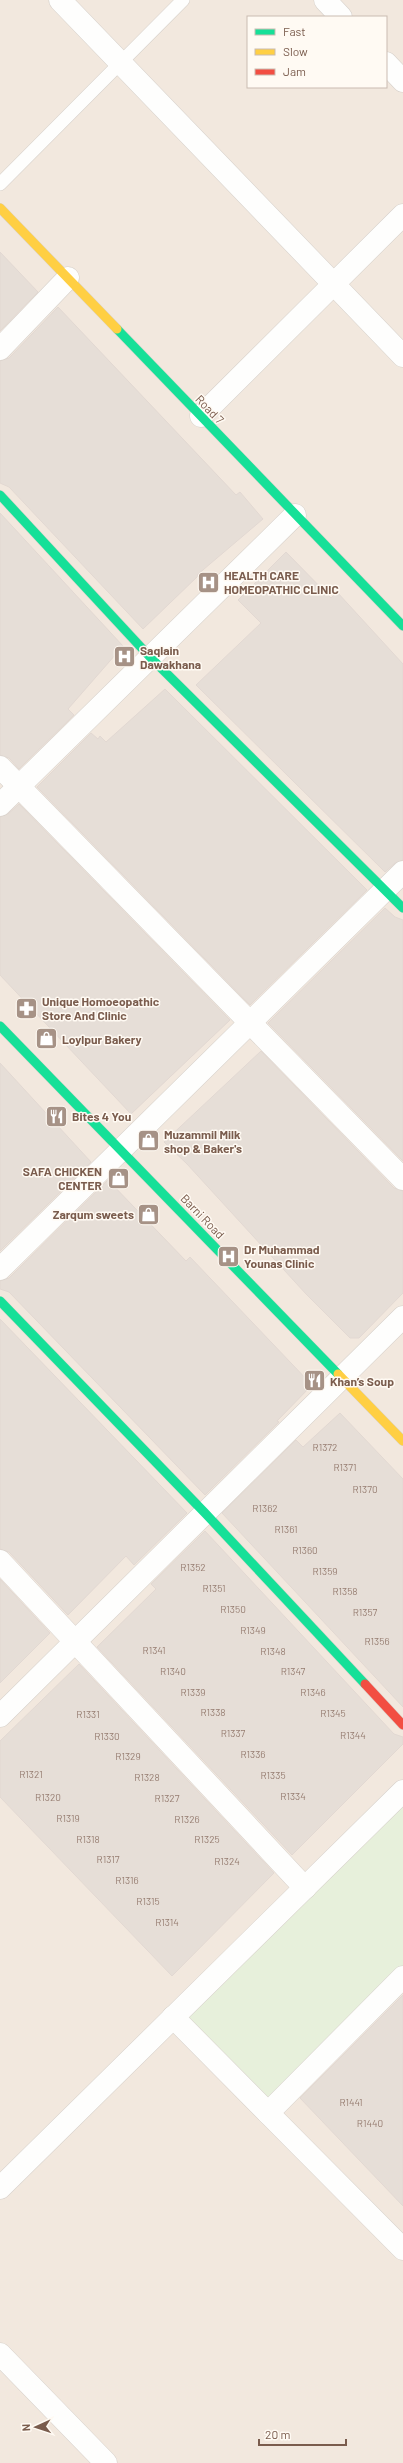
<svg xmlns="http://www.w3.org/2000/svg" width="403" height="2463" font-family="Barlow,sans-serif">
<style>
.residential{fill:#f2e8de;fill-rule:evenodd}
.green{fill:#e7f0db}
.building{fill:#e6ded7;stroke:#e2d8d2}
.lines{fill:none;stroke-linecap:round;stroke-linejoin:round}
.lane-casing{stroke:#d7d1cb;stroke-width:14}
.street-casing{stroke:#d7d1cb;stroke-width:23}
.fast-casing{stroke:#d9d2cb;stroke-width:10}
.slow-casing{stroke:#d9d2cb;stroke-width:10}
.jam-casing{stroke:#d9d2cb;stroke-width:10}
.lane{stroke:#fefefd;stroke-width:13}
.street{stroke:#fefefd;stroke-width:22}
.fast{stroke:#16e098;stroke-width:9}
.slow{stroke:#ffcf43;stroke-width:9}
.jam{stroke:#f24e42;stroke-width:9}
.labels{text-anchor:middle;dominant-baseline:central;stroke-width:3;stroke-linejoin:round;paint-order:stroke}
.number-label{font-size:10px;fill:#977e72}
.street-label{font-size:12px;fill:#7a5c4d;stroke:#fffaf3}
.poi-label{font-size:12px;font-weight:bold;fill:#7a5c4d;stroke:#fffaf3;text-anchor:start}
</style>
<rect width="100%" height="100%" fill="#f9f5f0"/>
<path class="residential" d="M0,0H403V2463H0ZM248,17H386V87H248Z"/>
<polygon class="green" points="403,1791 403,1980 268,2113 173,2017"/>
<g class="building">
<polygon points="0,252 38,292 0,331"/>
<polygon points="58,307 236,495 240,492 263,519 197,575 198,576 143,629 9,487 0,483 0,361 9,358"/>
<polygon points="0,513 123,646 68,709 74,715 19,769 9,758 0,755"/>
<polygon points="286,552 331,598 337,592 403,664 403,860 395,863 385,872 196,685 261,623 238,600"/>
<polygon points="165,689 367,890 250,1005 37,787 91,733 98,739 100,736 106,742"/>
<polygon points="19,804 230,1020 131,1114 0,975 0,817 8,814"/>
<polygon points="385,908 395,917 403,920 403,1161 268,1023"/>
<polygon points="261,1051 394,1188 403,1191 403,1293 359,1338 350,1338 306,1294 187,1164 164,1142"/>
<polygon points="0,1063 91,1162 0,1251"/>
<polygon points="108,1180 186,1261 190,1257 312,1385 277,1421 279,1422 205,1495 9,1292 0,1289 0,1281 9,1278"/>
<polygon points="0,1319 187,1513 134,1565 126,1556 68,1615 9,1552 0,1549"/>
<polygon points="340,1413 403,1479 403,1707 222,1513 296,1440 303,1447"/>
<polygon points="205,1531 394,1734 403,1737 403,1744 292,1855 97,1647 156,1589 151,1584"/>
<polygon points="0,1579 50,1633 0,1683"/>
<polygon points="79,1664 274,1873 172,1976 0,1797 0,1741"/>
<polygon points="403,1995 403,2206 300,2098"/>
</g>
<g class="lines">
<defs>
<polyline id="lane" points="0,184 183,0"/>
<g id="street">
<polyline points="60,0 403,356"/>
<polyline points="325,0 341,17"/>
<polyline points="386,63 403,81"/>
<polyline points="0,349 68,278"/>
<polyline points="201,416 403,215"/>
<polyline points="0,767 403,1179"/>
<polyline points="0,805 295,515"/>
<polyline points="0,1269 403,872"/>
<polyline points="0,1561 305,1888"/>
<polyline points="0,1716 403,1317"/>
<polyline points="173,2017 268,2113 403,1977"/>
<polyline points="268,2113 403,2249"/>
<polyline points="0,2188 403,1791"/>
<polyline points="0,2354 106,2463"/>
</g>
<g id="fast">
<polyline points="117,329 403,626"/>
<polyline points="0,495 150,657 403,908"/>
<polyline points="0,1026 338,1374"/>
<polyline points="0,1301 205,1513 365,1684"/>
</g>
<g id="slow">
<polyline points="0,208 117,329"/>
<polyline points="338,1374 403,1441"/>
</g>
<polyline id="jam" points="365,1684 403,1725"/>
</defs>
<use href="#lane" class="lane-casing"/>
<use href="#street" class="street-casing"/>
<use href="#fast" class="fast-casing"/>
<use href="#slow" class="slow-casing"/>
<use href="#jam" class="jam-casing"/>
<use href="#lane" class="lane"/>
<use href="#street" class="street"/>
<use href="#fast" class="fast"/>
<use href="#slow" class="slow"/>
<use href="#jam" class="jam"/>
</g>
<defs>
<symbol id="hospital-square" viewBox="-11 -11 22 22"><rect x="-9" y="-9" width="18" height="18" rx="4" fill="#a69286" stroke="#fffaf3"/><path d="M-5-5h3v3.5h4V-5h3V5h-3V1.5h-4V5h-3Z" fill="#fff"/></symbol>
<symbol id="pharmacy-square" viewBox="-11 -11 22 22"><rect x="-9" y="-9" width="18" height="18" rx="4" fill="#a69286" stroke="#fffaf3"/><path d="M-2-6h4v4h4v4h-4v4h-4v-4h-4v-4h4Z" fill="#fff"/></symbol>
<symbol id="shop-square" viewBox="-11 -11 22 22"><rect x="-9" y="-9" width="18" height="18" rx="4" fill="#a69286" stroke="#fffaf3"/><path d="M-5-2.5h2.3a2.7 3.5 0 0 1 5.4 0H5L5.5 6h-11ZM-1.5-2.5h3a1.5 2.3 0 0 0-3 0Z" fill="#fff"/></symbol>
<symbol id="restaurant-square" viewBox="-11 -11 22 22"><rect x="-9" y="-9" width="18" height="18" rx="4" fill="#a69286" stroke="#fffaf3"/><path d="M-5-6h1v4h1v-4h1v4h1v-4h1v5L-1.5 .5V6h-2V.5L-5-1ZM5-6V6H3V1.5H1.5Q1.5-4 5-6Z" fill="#fff"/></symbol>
</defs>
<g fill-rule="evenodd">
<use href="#hospital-square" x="196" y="570" width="25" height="25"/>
<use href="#hospital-square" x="112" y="644" width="25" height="25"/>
<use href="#pharmacy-square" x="14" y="996" width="25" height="25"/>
<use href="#shop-square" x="34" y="1026" width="25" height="25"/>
<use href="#restaurant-square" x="44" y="1104" width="25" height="25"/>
<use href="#shop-square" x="136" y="1128" width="25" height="25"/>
<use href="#shop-square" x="106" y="1166" width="25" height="25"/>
<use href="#shop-square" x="136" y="1202" width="25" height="25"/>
<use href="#hospital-square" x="216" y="1244" width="25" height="25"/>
<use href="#restaurant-square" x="302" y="1368" width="25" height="25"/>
</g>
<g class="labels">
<g class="number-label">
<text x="325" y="1447">R1372</text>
<text x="345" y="1467">R1371</text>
<text x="365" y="1489">R1370</text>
<text x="265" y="1508">R1362</text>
<text x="286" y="1529">R1361</text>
<text x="305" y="1550">R1360</text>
<text x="193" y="1567">R1352</text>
<text x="325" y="1571">R1359</text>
<text x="214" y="1588">R1351</text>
<text x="345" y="1591">R1358</text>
<text x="233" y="1609">R1350</text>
<text x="365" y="1612">R1357</text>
<text x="253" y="1630">R1349</text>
<text x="377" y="1641">R1356</text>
<text x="154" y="1650">R1341</text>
<text x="273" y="1651">R1348</text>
<text x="173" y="1671">R1340</text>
<text x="293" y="1671">R1347</text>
<text x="193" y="1692">R1339</text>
<text x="313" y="1692">R1346</text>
<text x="213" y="1712">R1338</text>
<text x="333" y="1713">R1345</text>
<text x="88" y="1714">R1331</text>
<text x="233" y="1733">R1337</text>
<text x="353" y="1735">R1344</text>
<text x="107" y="1736">R1330</text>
<text x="253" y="1754">R1336</text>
<text x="128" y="1756">R1329</text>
<text x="31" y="1774">R1321</text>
<text x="273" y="1775">R1335</text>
<text x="147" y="1777">R1328</text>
<text x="293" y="1796">R1334</text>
<text x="48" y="1797">R1320</text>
<text x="167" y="1798">R1327</text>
<text x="68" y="1818">R1319</text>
<text x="187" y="1819">R1326</text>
<text x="88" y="1839">R1318</text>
<text x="207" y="1839">R1325</text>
<text x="108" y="1859">R1317</text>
<text x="227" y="1861">R1324</text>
<text x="127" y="1880">R1316</text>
<text x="148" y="1901">R1315</text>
<text x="167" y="1922">R1314</text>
<text x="351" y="2102">R1441</text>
<text x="370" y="2123">R1440</text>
</g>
<g class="street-label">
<text transform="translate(210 409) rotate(46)">Road 7</text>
<text transform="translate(203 1216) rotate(46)">Barni Road</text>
</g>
<g class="poi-label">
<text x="224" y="575">HEALTH CARE<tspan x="224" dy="14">HOMEOPATHIC CLINIC</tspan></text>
<text x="140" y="650">Saqlain<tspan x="140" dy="14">Dawakhana</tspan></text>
<text x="42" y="1001">Unique Homoeopathic<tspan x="42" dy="14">Store And Clinic</tspan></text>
<text x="62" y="1039">Loylpur Bakery</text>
<text x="72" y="1116">Bites 4 You</text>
<text x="164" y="1134">Muzammil Milk<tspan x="164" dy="14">shop &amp; Baker's</tspan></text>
<text x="102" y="1171" text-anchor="end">SAFA CHICKEN<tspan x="102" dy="14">CENTER</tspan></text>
<text x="134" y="1214" text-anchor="end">Zarqum sweets</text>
<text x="244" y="1249">Dr Muhammad<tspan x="244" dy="14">Younas Clinic</tspan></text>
<text x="330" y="1381">Khan’s Soup</text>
</g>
</g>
<rect x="247" y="16" width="140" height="72" fill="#fffaf3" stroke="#cabbb1"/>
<rect x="255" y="29" width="20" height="6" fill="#16e098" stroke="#cabbb1"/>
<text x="283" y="36" font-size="12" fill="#7a5c4d">Fast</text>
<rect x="255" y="49" width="20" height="6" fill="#ffcf43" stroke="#cabbb1"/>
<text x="283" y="56" font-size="12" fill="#7a5c4d">Slow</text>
<rect x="255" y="69" width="20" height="6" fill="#f24e42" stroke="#cabbb1"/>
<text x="283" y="76" font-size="12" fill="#7a5c4d">Jam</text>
<g transform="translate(36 2427) rotate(267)" stroke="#fffaf3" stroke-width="3" paint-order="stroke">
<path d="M0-3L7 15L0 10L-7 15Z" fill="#7a5c4d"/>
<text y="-6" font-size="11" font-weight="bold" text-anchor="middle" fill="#7a5c4d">N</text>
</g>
<path d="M259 2439v6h87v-6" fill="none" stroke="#7a5c4d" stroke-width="2"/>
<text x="265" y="2439" font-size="12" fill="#7a5c4d" stroke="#fffaf3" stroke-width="3" paint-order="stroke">20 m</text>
</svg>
